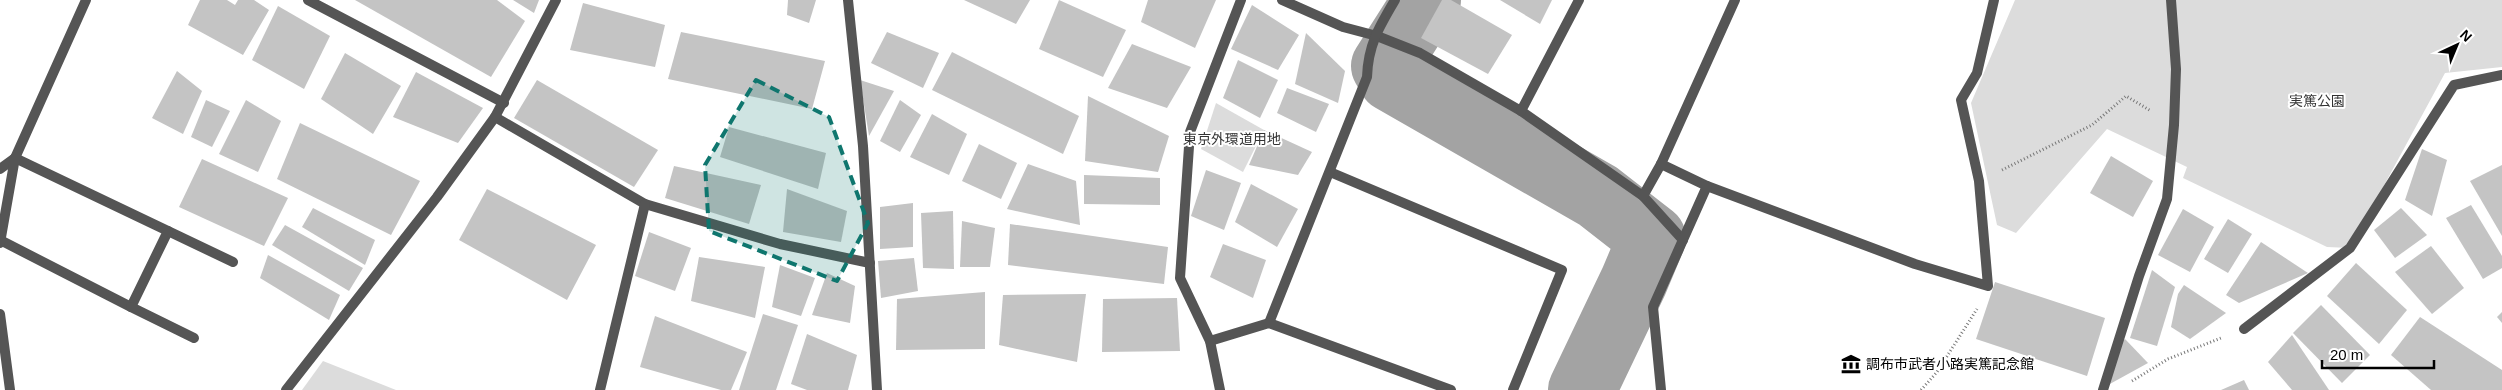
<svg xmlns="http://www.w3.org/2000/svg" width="2502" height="390" font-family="Arial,'Noto Sans JP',sans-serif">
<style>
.green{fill:#dcdcdc}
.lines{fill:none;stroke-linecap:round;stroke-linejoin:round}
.river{stroke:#a3a3a3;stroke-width:68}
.building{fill:#c4c4c4}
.path{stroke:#777;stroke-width:3;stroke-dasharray:1 2.5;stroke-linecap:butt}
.lane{stroke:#555;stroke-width:10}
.street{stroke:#555;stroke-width:10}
.marked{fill:#0f766e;fill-opacity:0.2;stroke:#0f766e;stroke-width:4;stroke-dasharray:10 6;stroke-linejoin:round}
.labels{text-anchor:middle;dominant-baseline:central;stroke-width:4;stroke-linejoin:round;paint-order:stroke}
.park-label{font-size:14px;fill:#333;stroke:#fff}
.poi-label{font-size:14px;fill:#000;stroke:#fff;text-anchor:start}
</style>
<rect width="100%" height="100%" fill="#fff"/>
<g class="green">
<polygon points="2015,0 2502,0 2502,67 2445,73 2350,248 2327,247 2183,178 2187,167 2107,129 2016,233 1997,225 1971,103"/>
<polygon points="1216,103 1264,130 1243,172 1201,149"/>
<polygon points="323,361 396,390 302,390"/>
</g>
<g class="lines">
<polyline class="river" points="1427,0 1385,66 1392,78 1598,196 1652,238 1634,281 1582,390"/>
</g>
<g class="building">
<polygon points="200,0 227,0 235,5 238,0 254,0 269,10 243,55 188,25"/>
<polygon points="355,0 497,0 525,21 491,77"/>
<polygon points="513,0 539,0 534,13"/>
<polygon points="788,0 816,0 809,23 787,15"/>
<polygon points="964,0 1030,0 1016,24"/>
<polygon points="1059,0 1126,30 1103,77 1039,49"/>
<polygon points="1148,0 1216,0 1195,48 1141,22"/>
<polygon points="1442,0 1451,0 1512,35 1488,74 1421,38"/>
<polygon points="1500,0 1552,0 1540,24"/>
<polygon points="583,3 665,25 655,67 570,50"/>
<polygon points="1252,5 1299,35 1278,70 1231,49"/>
<polygon points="278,6 330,36 304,89 252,60"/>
<polygon points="681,32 825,61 812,109 668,79"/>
<polygon points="887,32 939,53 923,88 871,63"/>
<polygon points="1306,33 1345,71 1338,103 1295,84"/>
<polygon points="1132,44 1191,67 1167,108 1108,88"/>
<polygon points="952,52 1079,116 1063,154 932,90"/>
<polygon points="345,53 401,86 373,134 321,99"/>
<polygon points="1238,60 1278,80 1260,118 1223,98"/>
<polygon points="177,71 202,91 183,134 152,118"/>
<polygon points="416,72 483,108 458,143 393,117"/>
<polygon points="537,80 658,150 634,187 514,118"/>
<polygon points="860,80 894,91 869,136"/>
<polygon points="1287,88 1329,104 1316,132 1277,113"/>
<polygon points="1088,96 1169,136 1158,172 1085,161"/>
<polygon points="206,100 230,111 212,147 191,137"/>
<polygon points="246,100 281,121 258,172 219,154"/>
<polygon points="900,100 921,115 900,152 880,141"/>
<polygon points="932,114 967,134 949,175 910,157"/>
<polygon points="300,123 420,181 391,235 277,179"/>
<polygon points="729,127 826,153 818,189 720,157"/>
<polygon points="1264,130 1312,152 1298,175 1249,165"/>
<polygon points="979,144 1017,163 1001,199 962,181"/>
<polygon points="2422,149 2447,160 2432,216 2405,200"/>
<polygon points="2111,156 2153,181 2133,217 2090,193"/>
<polygon points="202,159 288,198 264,246 179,207"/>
<polygon points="1028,164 1076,181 1080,225 1007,209"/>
<polygon points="2502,165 2502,236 2470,181"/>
<polygon points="674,166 761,185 749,224 665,198"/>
<polygon points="1206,170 1241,183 1224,230 1191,216"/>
<polygon points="1084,175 1160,178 1160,205 1084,204"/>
<polygon points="1251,184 1298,209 1277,247 1235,222"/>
<polygon points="487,189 596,245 567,300 459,240"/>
<polygon points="787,189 847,211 841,242 783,232"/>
<polygon points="913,203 913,247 880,249 880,207"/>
<polygon points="2471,205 2502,256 2502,268 2483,279 2446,218"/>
<polygon points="313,208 375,240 365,265 302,227"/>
<polygon points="2401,208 2427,235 2395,258 2374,230"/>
<polygon points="2183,209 2214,227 2190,272 2158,255"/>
<polygon points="953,211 954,269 923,268 921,213"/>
<polygon points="2228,219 2252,234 2228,273 2204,259"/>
<polygon points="962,221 995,228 990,267 960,267"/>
<polygon points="1010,224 1168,247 1164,284 1008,265"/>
<polygon points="285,225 363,268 349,291 272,245"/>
<polygon points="649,232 691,248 675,291 635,276"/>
<polygon points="2261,242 2308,273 2239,303 2226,295"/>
<polygon points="1223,244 1266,260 1253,298 1210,277"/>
<polygon points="2431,246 2464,288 2432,314 2395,272"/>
<polygon points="268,255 340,295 329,320 260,278"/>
<polygon points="699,257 765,267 755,318 691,301"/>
<polygon points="914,258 918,291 881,298 878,261"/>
<polygon points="2356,263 2407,310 2379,344 2327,296"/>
<polygon points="780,265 815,278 801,316 772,307"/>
<polygon points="2152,270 2175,287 2157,346 2130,338"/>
<polygon points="827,273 855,286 850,323 812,315"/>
<polygon points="1995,282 2105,318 2087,376 1976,339"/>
<polygon points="2184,285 2226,313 2190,339 2171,327 2178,294"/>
<polygon points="985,292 985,349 896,350 897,299"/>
<polygon points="1086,294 1077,362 999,345 1003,295"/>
<polygon points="1177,298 1180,351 1102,352 1103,299"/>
<polygon points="2321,305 2370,355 2342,383 2293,333"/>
<polygon points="2502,312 2502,323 2497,317"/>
<polygon points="763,314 798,325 776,390 739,390"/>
<polygon points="655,316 747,352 731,390 721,390 640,367"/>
<polygon points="2420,317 2502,370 2502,390 2431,390 2391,355"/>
<polygon points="807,334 857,355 848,390 807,390 791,384"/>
<polygon points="2292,335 2329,390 2292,390 2268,362"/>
<polygon points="2125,339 2148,363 2108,385 2120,344"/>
<polygon points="2244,380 2249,390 2221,390"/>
</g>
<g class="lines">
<g class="path">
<polyline points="2002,170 2092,125 2126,96 2151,111"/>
<polyline points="2132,381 2168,359 2221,338"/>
<polyline points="1921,390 1937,372 1977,309"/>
</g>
<g class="lane">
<polyline points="168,231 233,262"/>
<polyline points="0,240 131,307 168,231 15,158"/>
<polyline points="131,307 194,338"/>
<polyline points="2244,329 2350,248 2454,85 2502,75"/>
<polyline points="2103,390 2139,276 2167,199 2174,125 2176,69 2171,0"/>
</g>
<g class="street">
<polyline points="308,0 504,103"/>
<polyline points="848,0 863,146 877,390"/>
<polyline points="1282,0 1343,27 1377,36 1420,53 1521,111 1643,196 1683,240"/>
<polyline points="1521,111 1579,0"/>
<polyline points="495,117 645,204 780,244 870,263"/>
<polyline points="1661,164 1707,186 1915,264 1988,286 1979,181 1961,100 1977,73 1994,0"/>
<polyline points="0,169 15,158"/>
<polyline points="1330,172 1562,270 1513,390"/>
<polyline points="1643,196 1661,164 1735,0"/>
<polyline points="0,243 15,158 86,0"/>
<polyline points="0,314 10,390"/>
<path d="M1269,323L1367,77C1368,45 1379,27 1395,0"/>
<polyline points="1210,341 1269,323 1451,390"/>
<polyline points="286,390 437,197 495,117 556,0"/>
<polyline points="600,390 645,204"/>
<polyline points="1220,390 1210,341 1180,278 1190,132 1241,0"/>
<polyline points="1661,390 1653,307 1707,186"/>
</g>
</g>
<path class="marked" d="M756,80L829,117L868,223L837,281L709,231L705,165Z"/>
<defs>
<symbol id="museum-bare" viewBox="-9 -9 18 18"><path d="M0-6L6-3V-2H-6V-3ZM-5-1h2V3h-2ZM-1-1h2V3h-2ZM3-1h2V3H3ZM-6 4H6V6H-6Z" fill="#000" stroke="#fff" stroke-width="2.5" paint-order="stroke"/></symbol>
</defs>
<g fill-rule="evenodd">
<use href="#museum-bare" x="1837" y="350" width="28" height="28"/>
</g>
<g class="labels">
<g class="park-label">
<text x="2317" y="101">実篤公園</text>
<text x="1232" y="139">東京外環道用地</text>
</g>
<g class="poi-label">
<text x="1866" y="364">調布市武者小路実篤記念館</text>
</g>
</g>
<g transform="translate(2457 45) rotate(44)" stroke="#ffffff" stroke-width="4" paint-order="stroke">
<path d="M0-4L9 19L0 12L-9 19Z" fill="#000000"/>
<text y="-8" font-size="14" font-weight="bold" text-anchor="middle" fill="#000000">N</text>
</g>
<path d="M2322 360v8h112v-8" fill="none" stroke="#000000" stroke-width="2.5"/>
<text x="2330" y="360" font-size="15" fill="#000000" stroke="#ffffff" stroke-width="4" paint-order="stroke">20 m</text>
</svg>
